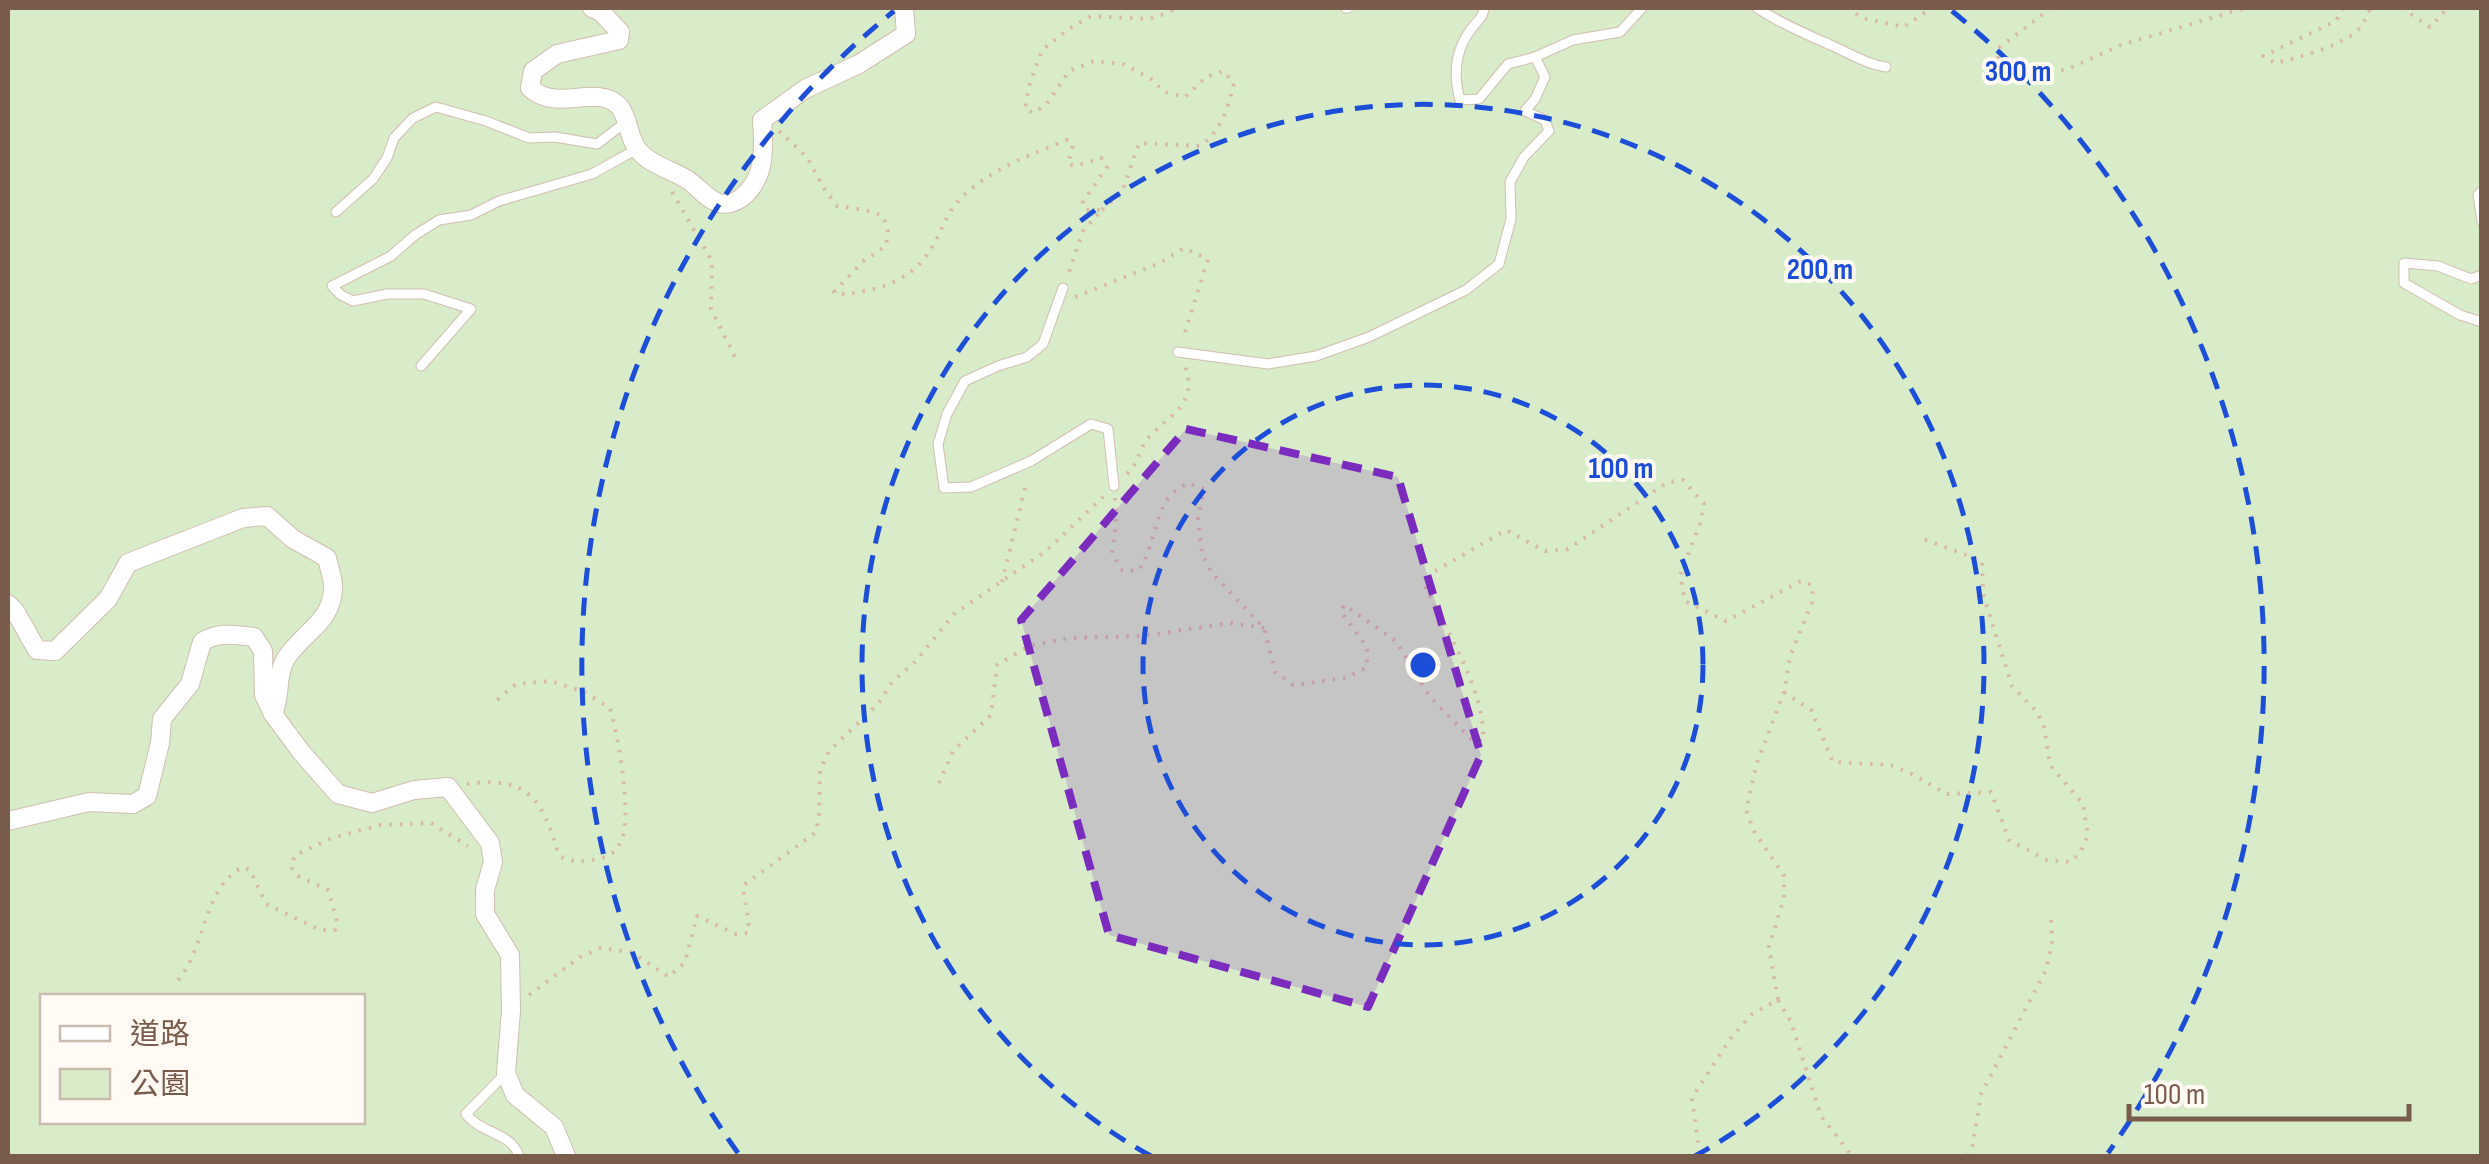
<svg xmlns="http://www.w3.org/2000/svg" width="2489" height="1164" font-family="'Sofia Sans Condensed','Noto Sans TC',sans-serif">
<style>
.green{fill:#d8ecc9;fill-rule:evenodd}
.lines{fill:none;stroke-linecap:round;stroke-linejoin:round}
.lane-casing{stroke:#d1beb0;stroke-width:11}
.street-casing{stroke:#d1beb0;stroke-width:20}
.path{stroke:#d9b8a5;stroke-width:4;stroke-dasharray:2.5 8;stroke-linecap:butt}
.lane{stroke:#fff;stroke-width:9}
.street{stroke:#fff;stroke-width:18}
.marked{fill:#7b2cbf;fill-opacity:0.2;stroke:#7b2cbf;stroke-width:8;stroke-dasharray:20 12;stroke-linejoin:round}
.ring{fill:none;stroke:#1d4ed8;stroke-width:5;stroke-dasharray:18 12}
.centre{fill:#1d4ed8;stroke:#fffaf3;stroke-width:5}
.ring-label{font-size:30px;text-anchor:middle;font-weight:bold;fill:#1d4ed8;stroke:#fffaf3;stroke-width:8;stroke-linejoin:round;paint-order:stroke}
</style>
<rect width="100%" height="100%" fill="#fdf6ec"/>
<path class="green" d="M8,8H2481V1156H8ZM42,996H362V1122H42Z"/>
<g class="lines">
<defs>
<g id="lane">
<polyline points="1346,8 1348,8"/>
<path d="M1484,8C1483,18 1478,20 1472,28C1455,50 1453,75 1460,100L1479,99L1508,64L1535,57L1573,40L1620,32L1642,8"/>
<path d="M1757,8C1782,24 1808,35 1835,47C1853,55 1866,64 1886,67"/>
<polyline points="2482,191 2478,195 2482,221"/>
<polyline points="336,212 373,179 387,158 394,138 413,118 436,107 486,121 529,138 555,137 597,144 626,122"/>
<polyline points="2482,275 2471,279 2438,266 2404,263 2404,283 2460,315 2482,322"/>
<polyline points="1063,288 1043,344 1027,357 998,366 965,381 947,414 938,444 944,488 971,487 1031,461 1091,424 1108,429 1114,486"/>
<polyline points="1178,352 1268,364 1316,356 1369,337 1466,290 1499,264 1511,219 1510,182 1524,157 1549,131 1545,120 1525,111 1535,99 1545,77 1535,57"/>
<polyline points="421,366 471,309 424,294 387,294 353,301 341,295 332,286 391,256 415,235 439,220 471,215 499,201 592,174 637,149"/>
<path d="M506,1073L466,1114C481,1134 511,1132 519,1156"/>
</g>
<g id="street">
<path d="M592,8L601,12L620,32L619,40L557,54L533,71L530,88C558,113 595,84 618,105C628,115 628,135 636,147C647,164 672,170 688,180C698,187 708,200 719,203C728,205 734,203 741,198C766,179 764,149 762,120L805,89L859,64L906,34L904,8"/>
<path d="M8,604L15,611L37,650L55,651L108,599L128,563L243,518L267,516L293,539L327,558C329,568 334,580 333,589C332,623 300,634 285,660C276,677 281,697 273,714L302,753L338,794L372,803L414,790L448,787L490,843L493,862L485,890V914L510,955L511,1011L506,1073L515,1095L554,1127L566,1156"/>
<path d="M8,821L89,802L133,804L147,796L160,743L162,719L190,684L202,642C220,631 234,635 254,637L263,651L264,695L273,714"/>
</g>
</defs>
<use href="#lane" class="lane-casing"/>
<use href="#street" class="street-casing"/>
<g class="path">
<polyline points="1847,8 1862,18 1904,27 1931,8"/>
<polyline points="2051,8 2000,47 1995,73 2030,76 2068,69 2121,45 2245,8"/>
<path d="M2343,8L2336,21L2263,56L2275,63C2298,58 2342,46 2359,29C2364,24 2367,14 2371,8"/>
<polyline points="2402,8 2430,27 2448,8"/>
<polyline points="2472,8 2482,12"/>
<path d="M779,131L807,157L825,190L837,206L865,210L883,216L888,230L886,246L862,262L834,292C844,296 853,293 864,291C885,288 911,276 924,259C944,234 942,212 971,189C999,166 1034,153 1067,140L1073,145L1068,164L1076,166L1101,158L1107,167L1083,202L1086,210H1102L1083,231L1068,275"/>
<polyline points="672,192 712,261 711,309 736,359"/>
<path d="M1102,210L1122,192L1139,143L1200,146C1222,130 1228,108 1234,83L1223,71L1206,77L1185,97L1164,92L1151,79L1123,64L1094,61L1069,71L1046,105L1033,113L1025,109L1029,86L1042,50L1070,28L1091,16L1149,19L1170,12L1174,8"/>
<polyline points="1075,297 1160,263 1184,248 1208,259 1183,339"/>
<path d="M1127,474C1138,464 1139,450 1147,439C1166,417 1200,405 1185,366"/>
<path d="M1115,498L1116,524L1112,553L1122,570L1138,571C1154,550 1153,519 1169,497C1173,491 1182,487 1188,483L1204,489L1198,519L1202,554L1212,573L1264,628L1275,672L1293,685L1346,678L1367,667V647L1341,612L1344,605L1396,641L1430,697L1471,739L1483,741C1486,692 1446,630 1425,586L1435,571L1506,530L1545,551L1568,549L1668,482L1683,480L1704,504L1701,521L1680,576L1685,601L1726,621L1801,581L1812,585L1813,600L1790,656L1784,692L1757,763L1746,810L1754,831L1784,876V898L1769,947L1778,1000L1752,1014L1730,1039L1692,1098L1700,1156"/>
<polyline points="1002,582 1027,480"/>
<polyline points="1784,692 1811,710 1833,762 1891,765 1912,774 1947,794 1991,792 2009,840 2047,860 2071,862 2081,851 2088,836 2083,804 2050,765 2044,727 2037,712 2012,686 1983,594 1982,561 1921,538"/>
<polyline points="939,783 953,751 991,715 997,665 1029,646 1069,638 1143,636 1230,623 1264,628"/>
<path d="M467,784C530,775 543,801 559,856C576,863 580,862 597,859C609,857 616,853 621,841C633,817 618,735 610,708L584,692L551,681L516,684L495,702"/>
<path d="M178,980C207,946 201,892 242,867L250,870L266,904L320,930H335L337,921L328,890L298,876L291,867L295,855L332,838L381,825L431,823L468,846"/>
<path d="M529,995L580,957L601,948L631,952L669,977L685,962L697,916L736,934L748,933C751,916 742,902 744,885L815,833L819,818L820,770L829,751L878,704L893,681L915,662L954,614L1046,551L1104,496"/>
<polyline points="1778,1000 1791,1022 1821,1116 1852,1156"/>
<polyline points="1968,1156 1972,1150 1981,1094 2046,970 2052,943 2051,920"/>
</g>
<use href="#lane" class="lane"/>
<use href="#street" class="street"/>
</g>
<path class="marked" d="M1186,429L1398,477L1481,755L1368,1007L1109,935L1021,620Z"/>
<g class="ring">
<circle cx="1423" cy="665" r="280"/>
<path d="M1151 1156A561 561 0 1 1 1695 1156"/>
<path d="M738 1153A841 841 0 0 1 894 11M1952 11A841 841 0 0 1 2108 1153"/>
</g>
<circle cx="1423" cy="665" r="15" class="centre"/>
<g class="ring-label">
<text x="2018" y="81">300 m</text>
<text x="1820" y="279">200 m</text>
<text x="1621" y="478">100 m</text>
</g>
<rect width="2489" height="1164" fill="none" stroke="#7a5c4d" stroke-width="20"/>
<rect x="40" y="994" width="325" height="130" fill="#fffaf3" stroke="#cabbb1" stroke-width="2.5"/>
<rect x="60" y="1026" width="50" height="15" fill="#ffffff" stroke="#cabbb1" stroke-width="2.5"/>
<text x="130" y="1044" font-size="30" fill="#7a5c4d">道路</text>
<rect x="60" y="1069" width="50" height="30" fill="#d8ecc9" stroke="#cabbb1" stroke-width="2.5"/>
<text x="130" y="1094" font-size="30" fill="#7a5c4d">公園</text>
<path d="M2129 1104v15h280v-15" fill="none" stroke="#7a5c4d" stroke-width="5"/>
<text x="2144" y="1104" font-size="30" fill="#7a5c4d" stroke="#fffaf3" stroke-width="8" paint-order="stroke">100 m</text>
</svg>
